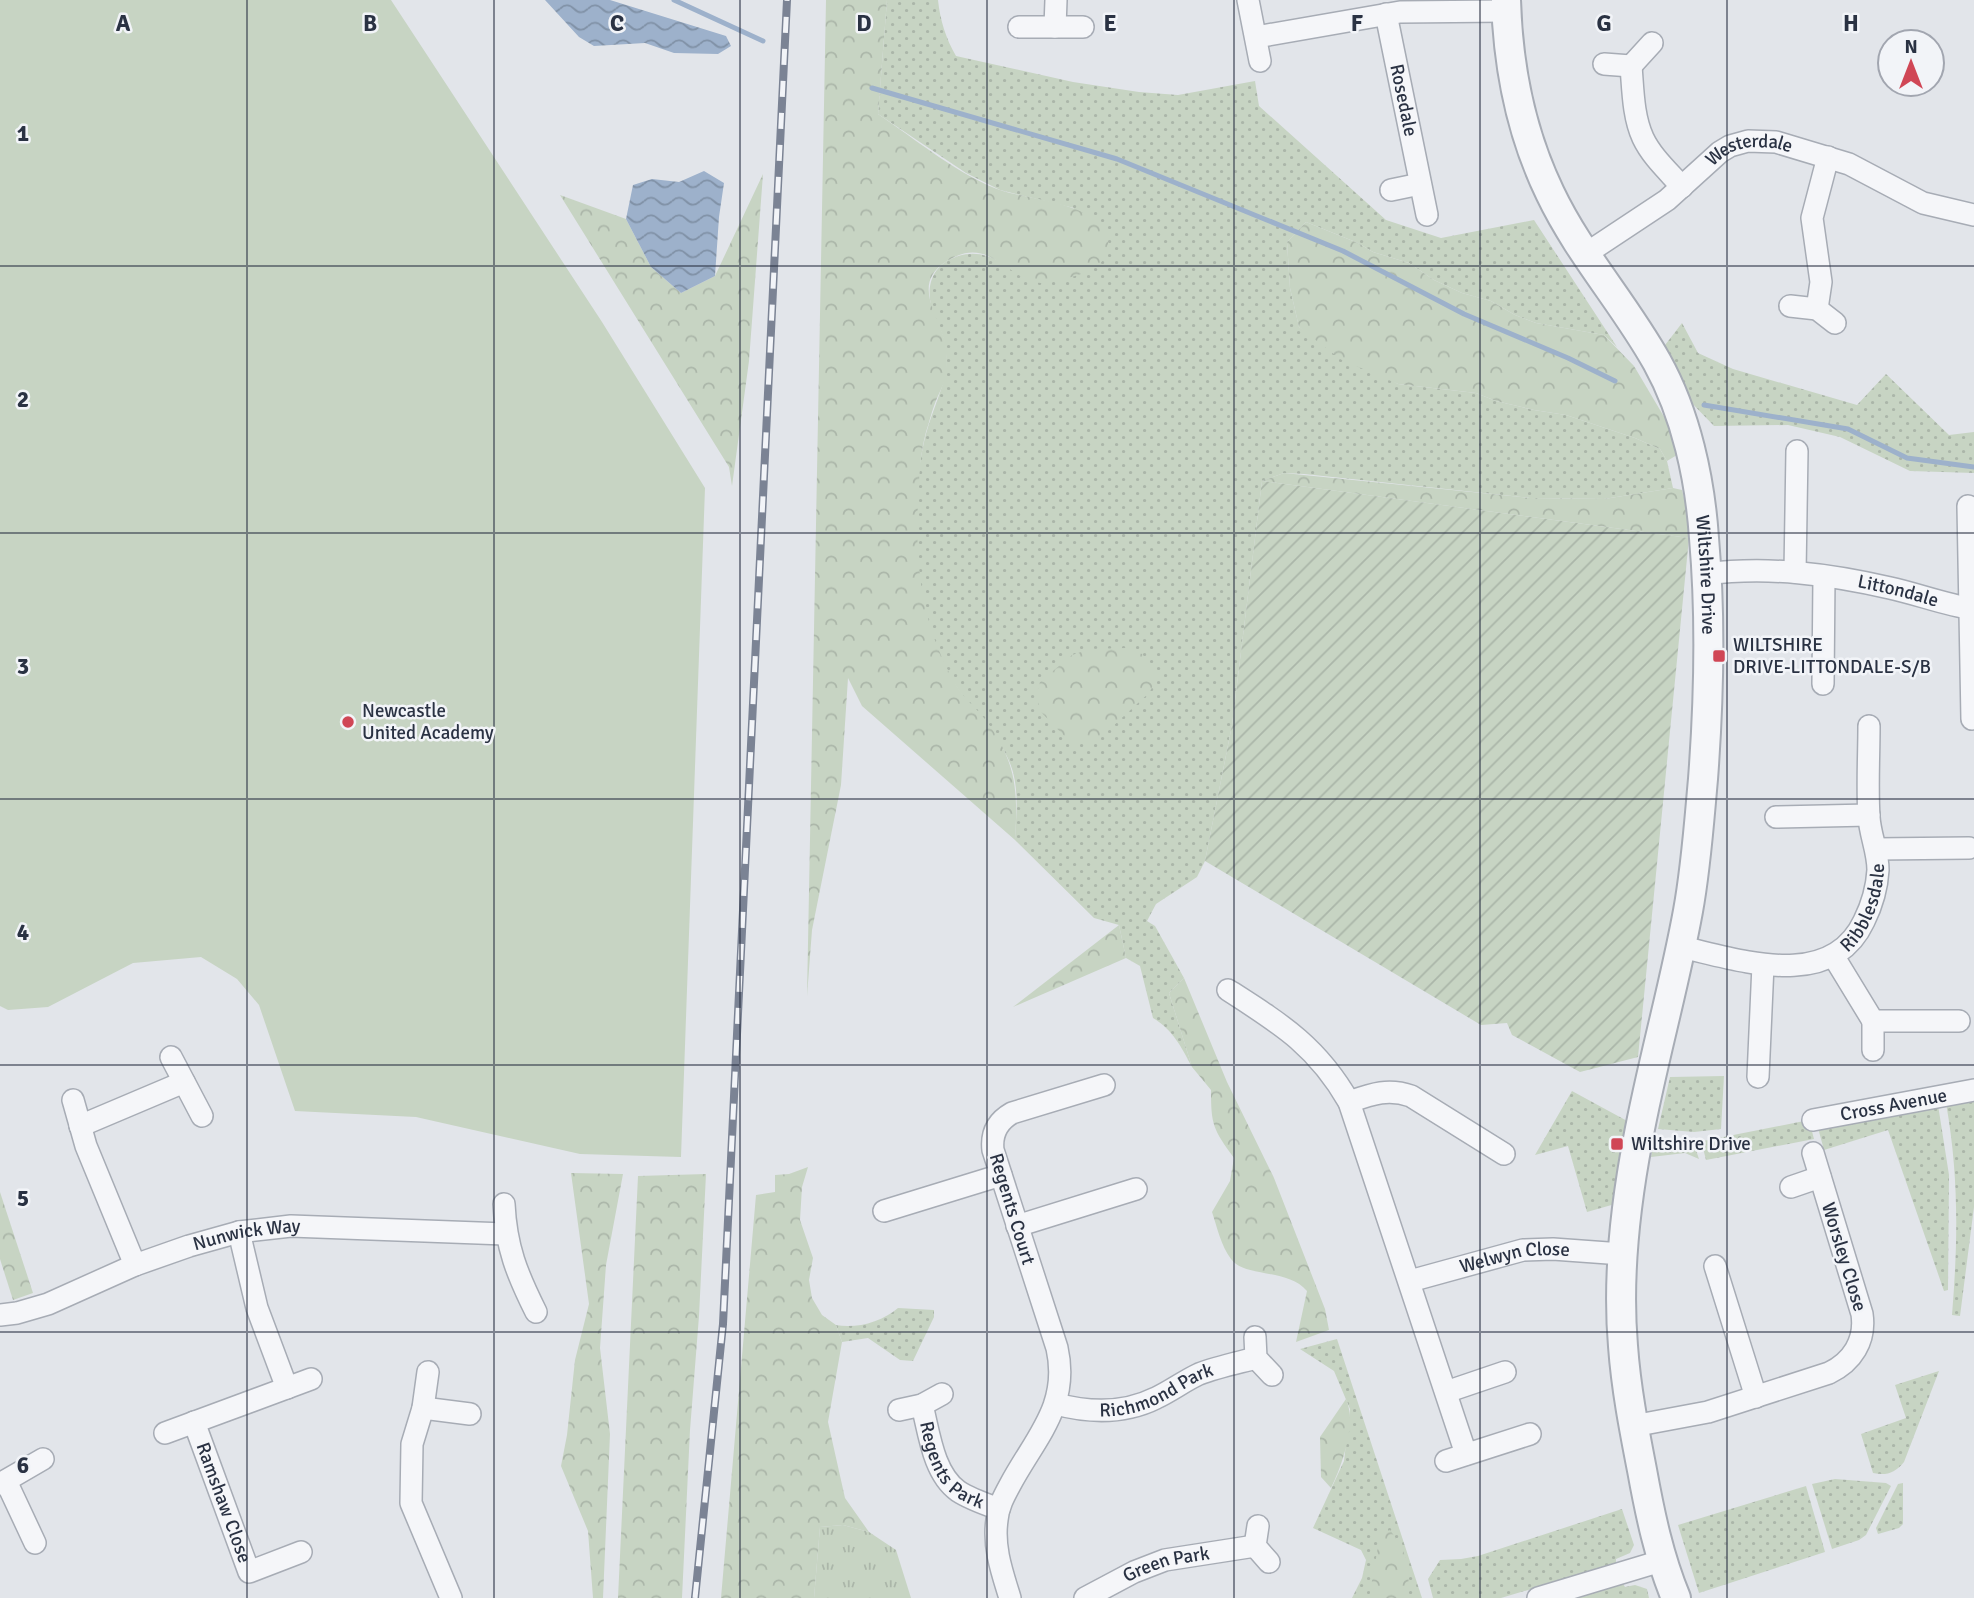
<svg xmlns="http://www.w3.org/2000/svg" width="1974" height="1598" font-family="Signika,sans-serif">
<style>
.grass{fill:url(#grass-dots)}
.forest{fill:url(#forest-crowns)}
.park{fill:url(#park-tufts)}
.garden{fill:url(#garden-furrows)}
.pitch{fill:#c7d4c3}
.water{fill:url(#water-waves)}
.lines{fill:none;stroke-linecap:round;stroke-linejoin:round}
.stream{stroke:#9db1cb;stroke-width:5}
.minor-casing{stroke:#a7acb5;stroke-width:24}
.tertiary-casing{stroke:#a7acb5;stroke-width:32}
.minor{stroke:#f5f6f9;stroke-width:21}
.tertiary{stroke:#f5f6f9;stroke-width:28}
.rail-casing{stroke:#7b8394;stroke-width:8}
.rail{stroke:#f2f4f8;stroke-width:5;stroke-dasharray:16;stroke-linecap:butt}
.grid{fill:none;stroke:#2a3243;stroke-width:2;stroke-opacity:0.55}
.poi-dot{fill:#d04655;stroke:#f2f4f8;stroke-width:2.5}
.labels{text-anchor:middle;dominant-baseline:central;stroke-width:5;stroke-linejoin:round;paint-order:stroke}
.street-label{font-size:19px;fill:#2a3243;stroke:#f2f4f8}
.poi-label{font-size:19px;fill:#2a3243;stroke:#f2f4f8;text-anchor:start}
.grid-label{font-size:23px;text-anchor:middle;font-weight:bold;fill:#2a3243;stroke:#f2f4f8;stroke-width:5;stroke-linejoin:round;paint-order:stroke}
</style>
<defs>
<pattern id="grass-dots" width="8" height="8" patternUnits="userSpaceOnUse" patternTransform="scale(1.75)"><rect width="8" height="8" fill="#c7d4c3"/><path d="M2 2h.1M6 6h.1" fill="none" stroke="#abb6a9" stroke-width="1.8" stroke-linecap="round"/></pattern>
<pattern id="forest-crowns" width="20" height="18" patternUnits="userSpaceOnUse" patternTransform="scale(1.75)"><rect width="20" height="18" fill="#c7d4c3"/><path d="M2 6a3 3 0 1 1 6 0M12 15a3 3 0 1 1 6 0" fill="none" stroke="#abb6a9"/></pattern>
<pattern id="park-tufts" width="24" height="20" patternUnits="userSpaceOnUse" patternTransform="scale(1.75)"><rect width="24" height="20" fill="#c7d4c3"/><path d="M3 7l-1-3M5 7V3M7 7l1-3M15 17l-1-3M17 17v-4M19 17l1-3" fill="none" stroke="#abb6a9"/></pattern>
<pattern id="garden-furrows" width="10" height="10" patternUnits="userSpaceOnUse" patternTransform="scale(1.75)"><rect width="10" height="10" fill="#c7d4c3"/><path d="M-1 1l2-2M0 10L10 0M9 11l2-2" fill="none" stroke="#abb6a9"/></pattern>
<pattern id="water-waves" width="16" height="10" patternUnits="userSpaceOnUse" patternTransform="scale(1.75)"><rect width="16" height="10" fill="#9db1cb"/><path d="M0 5q4-4 8 0t8 0" fill="none" stroke="#8091a6"/></pattern>
</defs>
<rect width="100%" height="100%" fill="#e2e5ea"/>
<g class="grass">
<path d="M887,0H938C940,20 946,39 956,56L1073,82L1139,92L1178,95L1255,81L1259,106L1386,220L1441,238L1534,220L1617,347L1604,335L1536,323L1515,315L1491,301L1462,293L1434,280L1409,263L1373,252L1358,243L1306,222L1287,242L1290,288L1299,327L1398,384L1476,393L1496,401L1534,410L1566,415L1635,438L1660,449L1667,461L1673,488L1604,499L1530,498L1304,474L1284,473L1262,481L1232,725L1205,861L1197,877L1156,904L1147,921L1155,926L1184,978L1169,993L1192,1067C1182,1048 1173,1030 1153,1018L1140,966L1126,958L1119,925L1094,918L1015,840C1016,817 1019,795 1013,772C1003,737 977,717 958,689C944,669 934,644 928,621C913,569 912,494 924,442C929,419 939,399 945,376C948,367 946,349 944,340C942,331 937,323 934,315C925,292 929,268 953,258C981,246 1003,262 1025,278L1074,208L1000,190L966,173L878,114Z"/>
<polygon points="1682,323 1698,353 1733,369 1857,405 1886,374 1949,435 1974,432 1974,473 1910,471 1840,437 1788,425 1714,426 1685,396 1662,349"/>
<polygon points="1724,1076 1721,1129 1694,1132 1658,1129 1670,1077"/>
<polygon points="1572,1091 1629,1122 1615,1204 1587,1212 1568,1146 1535,1155"/>
<path d="M1974,1098V1207L1960,1316L1952,1315C1958,1241 1959,1176 1946,1103Z"/>
<polygon points="1938,1105 1949,1175 1948,1290 1944,1291 1888,1130 1824,1150 1818,1128"/>
<polygon points="1809,1120 1814,1139 1706,1160 1702,1144 1703,1141"/>
<polygon points="1655,1138 1690,1142 1694,1144 1699,1159 1685,1153 1651,1157"/>
<path d="M898,1308L934,1310V1317L913,1361L900,1360L868,1338L842,1342L836,1325C856,1329 882,1322 898,1308Z"/>
<polygon points="1337,1339 1422,1598 1352,1598 1362,1578 1366,1560 1361,1550 1313,1528 1344,1461 1350,1409 1334,1371 1300,1349"/>
<path d="M1939,1371L1904,1462C1895,1473 1886,1476 1873,1473L1861,1434L1906,1418L1895,1385Z"/>
<polygon points="1835,1479 1886,1483 1891,1486 1866,1535 1859,1540 1832,1549 1812,1484"/>
<polygon points="1903,1483 1903,1524 1899,1528 1878,1534 1876,1528 1898,1484"/>
<polygon points="1806,1486 1825,1552 1699,1593 1678,1525"/>
<polygon points="1622,1509 1634,1545 1630,1553 1616,1559 1616,1564 1501,1598 1433,1598 1428,1579 1440,1560 1461,1559 1478,1556"/>
<polygon points="1622,1582 1625,1587 1635,1585 1647,1589 1649,1598 1572,1598"/>
</g>
<g class="forest">
<path d="M826,0H887L878,114C914,138 962,178 1003,191C1032,200 1099,204 1107,237C1115,267 1080,276 1057,280C1053,281 1046,283 1041,283C1007,280 990,234 947,261C913,282 935,310 944,338C947,348 947,360 947,370C946,382 938,394 934,406C931,414 929,423 926,432C920,454 919,479 918,502C915,569 922,626 956,685C964,699 978,709 987,722C1017,763 1018,793 1015,840L862,706L848,678L841,785L812,930L807,996Z"/>
<polygon points="763,174 749,361 732,486 729,467 560,195 626,219 651,267 681,293 715,276"/>
<polygon points="1306,222 1358,243 1373,252 1409,263 1434,280 1462,293 1491,301 1515,315 1536,323 1604,335 1634,366 1676,437 1677,455 1667,461 1660,449 1635,438 1566,415 1534,410 1496,401 1476,393 1398,384 1340,359 1299,327 1290,288 1287,242"/>
<polygon points="1284,473 1530,498 1604,499 1673,488 1682,490 1687,510 1689,538 1262,481"/>
<polygon points="1126,648 1142,654 1155,672 1155,682 1149,693 1101,737 1083,744 1068,740 1041,712 1036,696 1040,682 1072,655 1090,649"/>
<polygon points="1119,925 1126,958 1013,1007"/>
<path d="M1184,978L1227,1082L1274,1178L1325,1309L1329,1330L1296,1342L1307,1291C1287,1268 1245,1278 1231,1259C1221,1246 1217,1227 1212,1212L1230,1181L1234,1158C1213,1129 1211,1125 1211,1090L1192,1067L1169,993Z"/>
<polygon points="808,1167 802,1187 800,1220 813,1258 809,1280 812,1298 822,1315 836,1325 842,1342 828,1422 845,1498 869,1532 843,1525 820,1527 814,1598 721,1598 756,1195 775,1192 775,1175 789,1174"/>
<polygon points="571,1173 623,1174 606,1265 600,1348 610,1434 603,1598 593,1598 588,1531 561,1466 567,1435 575,1360 589,1304"/>
<polygon points="706,1174 699,1316 690,1430 682,1598 618,1598 638,1176"/>
<polygon points="0,1192 33,1293 13,1300 0,1259"/>
<path d="M1346,1399C1357,1424 1342,1465 1331,1488L1321,1477L1320,1437Z"/>
<path d="M1390,1530C1407,1554 1410,1563 1408,1592L1403,1598H1369L1380,1535Z"/>
</g>
<polygon class="park" points="843,1525 869,1532 896,1550 911,1598 814,1598 820,1527"/>
<polygon class="garden" points="1262,481 1689,538 1638,1057 1580,1072 1512,1035 1507,1023 1481,1025 1205,861 1232,725"/>
<polygon class="pitch" points="0,0 391,0 602,322 705,488 681,1157 580,1154 416,1117 295,1111 259,1005 237,979 201,957 133,963 48,1007 8,1010 0,1006"/>
<g class="water">
<polygon points="545,0 610,0 726,36 731,46 718,54 674,53 645,43 594,46 579,37"/>
<polygon points="704,171 724,183 719,217 715,276 681,293 651,267 626,219 633,185 652,179 679,182"/>
</g>
<g class="lines">
<g class="stream">
<polyline points="674,0 763,41"/>
<polyline points="872,88 1117,159 1343,251 1464,314 1568,358 1615,381"/>
<polyline points="1704,405 1848,429 1907,458 1974,467"/>
</g>
<defs>
<g id="minor">
<polyline points="1248,0 1260,61"/>
<path id="s1" d="M1386,14L1427,215"/>
<polyline points="1019,27 1083,27"/>
<polyline points="1055,27 1056,0"/>
<polyline points="1256,37 1400,12 1506,11"/>
<polyline points="1604,64 1631,66 1652,43"/>
<path d="M1631,66C1633,90 1633,116 1643,138C1652,157 1669,172 1682,187"/>
<polyline points="1391,190 1420,184"/>
<path id="s2" d="M1584,255L1667,200L1720,152L1730,146L1748,141L1776,142L1849,164L1923,203L1974,215"/>
<polyline points="1790,306 1817,309 1835,323"/>
<polyline points="1817,309 1821,282 1812,218 1828,157"/>
<polyline points="1968,506 1972,719"/>
<polyline points="1795,572 1797,451"/>
<path id="s3" d="M1706,574C1768,566 1829,574 1890,588C1918,594 1945,605 1974,609"/>
<polyline points="1823,684 1824,577"/>
<polyline points="1776,817 1869,815"/>
<polyline points="1876,849 1969,848"/>
<path id="s4" d="M1681,947C1740,960 1831,992 1864,921C1872,905 1877,887 1878,870C1878,851 1870,835 1869,817C1867,787 1869,756 1869,726"/>
<polyline points="1834,957 1873,1021 1959,1021"/>
<path d="M1228,990C1281,1024 1317,1046 1349,1102L1466,1454"/>
<polyline points="1873,1050 1873,1021"/>
<polyline points="171,1057 202,1116"/>
<polyline points="1758,1077 1763,965"/>
<polyline points="73,1100 86,1146 135,1265"/>
<path d="M1349,1102C1372,1094 1388,1088 1411,1096L1504,1154"/>
<path id="s5" d="M1813,1120L1974,1090"/>
<polyline points="80,1126 184,1082"/>
<polyline points="1791,1187 1820,1177"/>
<path d="M504,1204C506,1247 517,1274 536,1312"/>
<polyline points="884,1211 1001,1175"/>
<polyline points="1017,1226 1136,1189"/>
<polyline points="239,1232 257,1308 287,1388"/>
<polyline points="1715,1266 1756,1397"/>
<path id="s6" d="M1410,1281L1523,1250L1553,1249L1622,1254"/>
<path id="s7" d="M0,1315L17,1313L48,1304L135,1265L189,1246L239,1232L291,1226L505,1234"/>
<polyline points="1255,1337 1256,1358 1272,1375"/>
<polyline points="428,1372 423,1408 412,1444 411,1503 451,1598"/>
<polyline points="1446,1392 1505,1372"/>
<path id="s8" d="M1056,1404C1090,1413 1124,1414 1156,1398C1171,1391 1184,1381 1199,1374C1217,1367 1237,1363 1256,1358"/>
<path id="s9" d="M922,1405C929,1432 933,1473 958,1491C970,1499 985,1504 999,1509"/>
<polyline points="423,1408 470,1414"/>
<polyline points="899,1410 922,1405 942,1394"/>
<path id="s10" d="M194,1422L249,1572L301,1552"/>
<path d="M1633,1426L1708,1412L1829,1373C1852,1362 1866,1341 1862,1314L1813,1153"/>
<polyline points="165,1433 311,1379"/>
<polyline points="1446,1461 1530,1434"/>
<polyline points="6,1481 35,1543"/>
<polyline points="0,1484 43,1459"/>
<polyline points="1258,1526 1255,1546 1269,1562"/>
<path d="M1010,1598C1002,1572 993,1547 997,1520C998,1507 1004,1496 1010,1485C1035,1438 1070,1406 1057,1348L993,1150C991,1133 998,1121 1012,1113L1104,1085"/>
<path id="s11" d="M1085,1598L1134,1572L1165,1560L1255,1546"/>
<polyline points="1538,1598 1661,1561"/>
</g>
<g id="tertiary">
<path id="s12" d="M1506,0C1508,68 1520,131 1550,193C1579,254 1624,303 1657,362C1686,414 1700,479 1704,538C1711,618 1709,699 1703,779C1699,823 1696,868 1688,911C1674,988 1652,1063 1638,1139C1625,1207 1617,1277 1623,1346C1626,1388 1634,1429 1642,1470C1650,1514 1659,1557 1676,1598"/>
</g>
</defs>
<use href="#minor" class="minor-casing"/>
<use href="#tertiary" class="tertiary-casing"/>
<use href="#minor" class="minor"/>
<use href="#tertiary" class="tertiary"/>
<defs>
<polyline id="rail" points="695,1598 723,1324 787,0"/>
</defs>
<use href="#rail" class="rail-casing"/>
<use href="#rail" class="rail"/>
</g>
<path class="grid" d="M247,0V1598M494,0V1598M740,0V1598M987,0V1598M1234,0V1598M1480,0V1598M1727,0V1598M0,266H1974M0,533H1974M0,799H1974M0,1065H1974M0,1332H1974"/>
<g class="poi-dot">
<rect x="1712" y="649" width="14" height="14" rx="3.5"/>
<circle cx="348" cy="722" r="7"/>
<rect x="1610" y="1137" width="14" height="14" rx="3.5"/>
</g>
<g class="labels">
<g class="street-label">
<text stroke="none"><textPath href="#s1" startOffset="88">Rosedale</textPath></text>
<text stroke="none"><textPath href="#s2" startOffset="201">Westerdale</textPath></text>
<text stroke="none"><textPath href="#s12" startOffset="620">Wiltshire Drive</textPath></text>
<text stroke="none"><textPath href="#s3" startOffset="194">Littondale</textPath></text>
<text stroke="none"><textPath href="#s4" startOffset="215">Ribblesdale</textPath></text>
<text stroke="none"><textPath href="#s5" startOffset="82">Cross Avenue</textPath></text>
<text transform="translate(1012 1209) rotate(73)">Regents Court</text>
<text stroke="none"><textPath href="#s7" startOffset="261">Nunwick Way</textPath></text>
<text transform="translate(1844 1257) rotate(73)">Worsley Close</text>
<text stroke="none"><textPath href="#s6" startOffset="108">Welwyn Close</textPath></text>
<text stroke="none"><textPath href="#s8" startOffset="105">Richmond Park</textPath></text>
<text stroke="none"><textPath href="#s9" startOffset="70">Regents Park</textPath></text>
<text stroke="none"><textPath href="#s10" startOffset="86">Ramshaw Close</textPath></text>
<text stroke="none"><textPath href="#s11" startOffset="89">Green Park</textPath></text>
</g>
<g class="poi-label">
<text x="1733" y="645">WILTSHIRE<tspan x="1733" dy="22">DRIVE-LITTONDALE-S/B</tspan></text>
<text x="362" y="711">Newcastle<tspan x="362" dy="22">United Academy</tspan></text>
<text x="1631" y="1144">Wiltshire Drive</text>
</g>
</g>
<g class="grid-label">
<text x="123" y="31">A</text>
<text x="370" y="31">B</text>
<text x="617" y="31">C</text>
<text x="864" y="31">D</text>
<text x="1110" y="31">E</text>
<text x="1357" y="31">F</text>
<text x="1604" y="31">G</text>
<text x="1851" y="31">H</text>
<text x="23" y="141">1</text>
<text x="23" y="407">2</text>
<text x="23" y="674">3</text>
<text x="23" y="940">4</text>
<text x="23" y="1206">5</text>
<text x="23" y="1473">6</text>
</g>
<g transform="translate(1911 63)"><circle r="33" fill="#f2f4f8" stroke="#a2a6b0" stroke-width="2"/>
<path d="M0-5L12 26L0 18L-12 26Z" fill="#d04655"/>
<text y="-10" font-size="19" font-weight="bold" text-anchor="middle" fill="#2a3243">N</text>
</g>
</svg>
